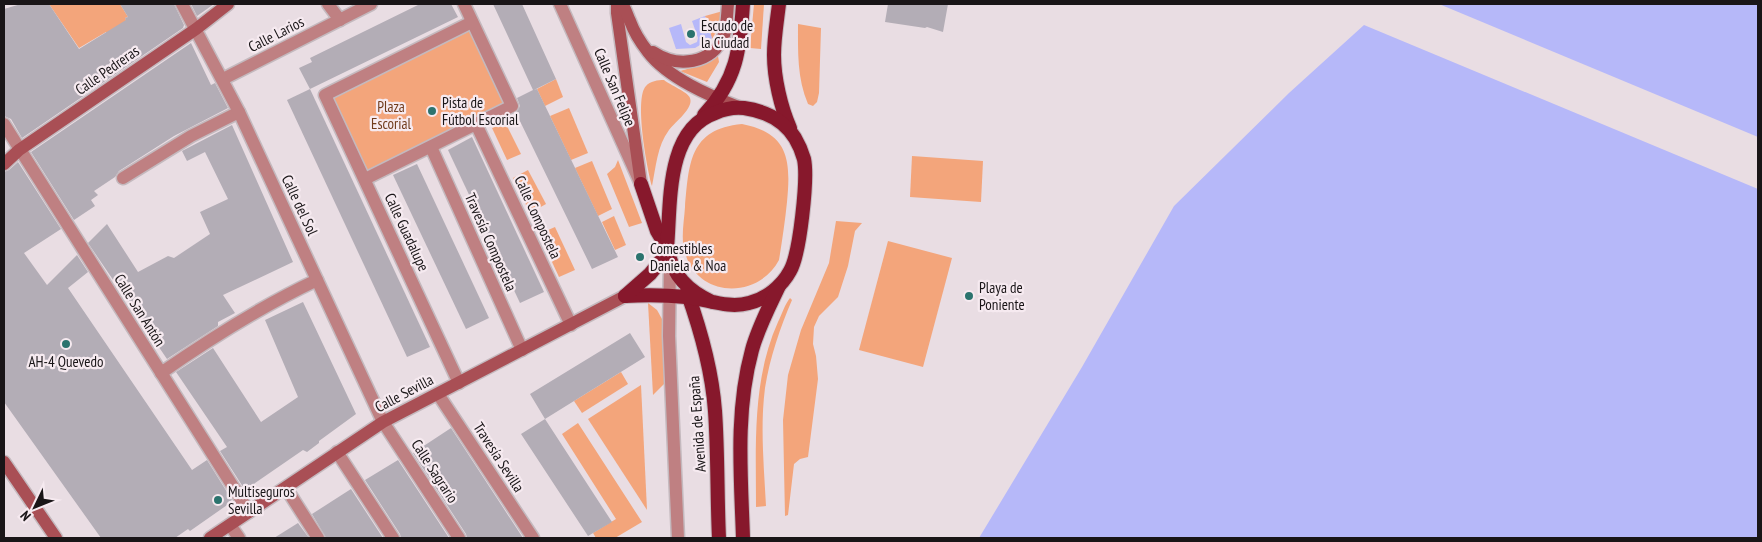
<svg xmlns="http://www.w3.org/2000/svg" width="1762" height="542" font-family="'PT Sans Narrow',sans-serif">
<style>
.green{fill:#f3a57b}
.water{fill:#b6b8f9}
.building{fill:#b3adb6}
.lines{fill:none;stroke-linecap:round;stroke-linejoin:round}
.pedestrian-casing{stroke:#c4b9be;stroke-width:15}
.minor-casing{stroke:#c4b9be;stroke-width:15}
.tertiary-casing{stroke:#c4b9be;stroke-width:15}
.secondary-casing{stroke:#c4b9be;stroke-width:15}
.trunk-casing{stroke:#c4b9be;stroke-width:16}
.pedestrian{stroke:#bf8082;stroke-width:12}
.minor{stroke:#bf8082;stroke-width:12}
.tertiary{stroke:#bf8082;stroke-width:12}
.secondary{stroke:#a94f55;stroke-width:12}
.trunk{stroke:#87182c;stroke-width:14}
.poi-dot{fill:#2b736e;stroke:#f6eaf0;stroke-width:2}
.labels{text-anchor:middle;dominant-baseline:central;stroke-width:4.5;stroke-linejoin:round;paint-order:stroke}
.poi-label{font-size:15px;fill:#191517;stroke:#f6eaf0;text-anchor:start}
.street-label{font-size:15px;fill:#191517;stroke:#f6eaf0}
.park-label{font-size:15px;fill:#713c1d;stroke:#f6eaf0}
</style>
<rect width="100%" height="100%" fill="#e9dde3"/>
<g class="green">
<polygon points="49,4 120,4 128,17 125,18 145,52 128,64 106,32 79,48"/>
<polygon points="754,4 764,4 761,49 750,48"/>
<polygon points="723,11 721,24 712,39 705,16"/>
<polygon points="472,22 512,106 365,179 325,95"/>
<path d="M798,24L821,28L819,93L817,102L813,106L808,104C797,78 798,52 798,24Z"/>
<polygon points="713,56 718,56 719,62 707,82 680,71 702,65"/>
<polygon points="556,79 563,97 545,106 537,89"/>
<path d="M664,80C670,85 688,92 690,98C694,108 675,122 669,130C657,146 656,167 652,186C647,169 634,98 646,86C650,81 658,80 664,80Z"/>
<polygon points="569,108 588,153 571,160 550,116"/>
<polygon points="505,122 521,154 507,160 492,128"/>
<path d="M742,124C789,133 791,161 787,202C785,222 782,241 779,260C759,298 701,299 686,256C680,241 684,223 685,207C689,164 689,129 742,124Z"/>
<polygon points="912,156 983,161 981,202 910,197"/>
<polygon points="618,160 642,223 629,227 607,174 615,167"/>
<polygon points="592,161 612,209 598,216 575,168"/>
<polygon points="528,170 546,204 530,213 513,178"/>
<polygon points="614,216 626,245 615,250 602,222"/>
<polygon points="836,221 862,223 855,231 848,266 838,297 819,316 814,327 813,344 816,356 818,379 808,457 800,459 794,464 788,515 785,516 783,420 788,375 801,330 829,263"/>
<polygon points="555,227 575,270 559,277 539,234"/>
<polygon points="888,241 952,258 923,367 859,350"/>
<path d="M790,298L792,300C780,328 770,357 765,388C760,427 764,467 766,506L756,507C756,444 752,380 778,322C782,314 785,304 790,298Z"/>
<polygon points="648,303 657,310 662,319 667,381 653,395"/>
<polygon points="621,372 628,384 582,413 574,401"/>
<polygon points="641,385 647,510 588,419"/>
<polygon points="578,423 642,522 615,538 596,538 593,533 616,519 562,434"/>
</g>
<g class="water">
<polygon points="1439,4 1758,4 1758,137"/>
<polygon points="705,16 712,38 695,48 676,49 669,28 681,24 686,42 690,45 697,42 698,38 692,21"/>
<polygon points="1364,25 1758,189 1758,538 979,538 1082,367 1174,206 1289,93"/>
</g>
<g class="building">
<polygon points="21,4 49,4 79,49 126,20 125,18 128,17 120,4 174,4 184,25 183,28 22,138 11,119 4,116 4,9"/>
<polygon points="191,4 214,4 197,16"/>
<polygon points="420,4 451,4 458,17 310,89 299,68 312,62 310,58"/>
<polygon points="493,4 522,4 556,79 534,90 537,89 618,257 592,269 516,113 520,106 517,98 533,90"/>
<polygon points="888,4 948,4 943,32 927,27 925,28 885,22"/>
<polygon points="191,43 211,85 215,83 228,108 174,136 119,171 115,177 94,191 98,195 91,200 95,206 74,220 31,152"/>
<polygon points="310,89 430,347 407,357 287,100"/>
<polygon points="232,125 293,262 223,295 235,313 218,322 218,326 167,359 88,243 107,224 138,272 168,256 174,258 210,234 200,212 228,199 205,152 187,161 182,151"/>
<polygon points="472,137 544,292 520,303 448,150"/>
<polygon points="18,162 61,229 24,253 47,285 77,255 88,272 68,288 192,470 207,460 232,500 229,502 230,503 190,531 188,529 175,538 101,538 4,402 4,172 9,170"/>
<polygon points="417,164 489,318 466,329 393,175"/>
<polygon points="303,302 356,414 319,441 319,443 307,452 303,450 245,490 220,451 227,447 176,372 213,348 261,422 298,397 265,320"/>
<polygon points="630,333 645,357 545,419 612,522 588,536 521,434 545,419 530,394"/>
<polygon points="451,428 523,538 467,538 466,534 413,453"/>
<polygon points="398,460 449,538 401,538 400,534 365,480"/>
<polygon points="351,489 383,538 326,538 312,514"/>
<polygon points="298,523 309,538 274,538"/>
</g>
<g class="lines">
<defs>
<g id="pedestrian">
<polyline points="476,124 571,325"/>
<polyline points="431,147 522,350"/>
<polyline points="365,179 512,106 464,4"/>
<path d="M161,373C211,338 262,306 317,280"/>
<polyline points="459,383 325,95 472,22"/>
<polyline points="337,452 393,538"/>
<polyline points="286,488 318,538"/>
<polyline points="230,525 239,538"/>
</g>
<g id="minor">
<polyline points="328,4 340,20"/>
<polyline points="560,4 640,182"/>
<polyline points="223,79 371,4"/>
<polyline points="4,124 249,512"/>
<polyline points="123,178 191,136 239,112"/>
<polyline points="438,394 533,538"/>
<polyline points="383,422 459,538"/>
</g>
<g id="tertiary">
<polyline points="182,4 239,112 383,422"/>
<polyline points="670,258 669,336 678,538"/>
</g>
<g id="secondary">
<polyline points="617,4 617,13 641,184"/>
<path d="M622,4C626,9 627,15 630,21C634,32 641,43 648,52C668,78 710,96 741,108"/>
<path d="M653,52C677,68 712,65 724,35C727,26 727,14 728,4"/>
<polyline points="4,164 19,150 196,29 228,4"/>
<polyline points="4,462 56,538"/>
<polyline points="210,538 383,422 625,296"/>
</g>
<g id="trunk">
<path d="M779,4C777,21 774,38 774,55C774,78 781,108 790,128"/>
<path d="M704,115C737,80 740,49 743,4"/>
<polyline points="641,184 657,231 667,248"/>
<path d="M687,292C701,331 712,370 715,411C718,453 717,496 719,538"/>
<path d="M625,296C645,295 665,295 686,297C707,299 728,309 749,303C766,299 782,286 790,271C800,254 808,178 804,159C802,152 798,143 795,138C783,119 765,111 744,108C734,107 724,109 715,113C665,130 671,205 667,248C673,276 687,290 712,302"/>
<polyline points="625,296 650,274 668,252"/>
<path d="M743,538C741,476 735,412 752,350C758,328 769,307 779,286"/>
</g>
</defs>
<use href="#pedestrian" class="pedestrian-casing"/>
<use href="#minor" class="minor-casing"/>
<use href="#tertiary" class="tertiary-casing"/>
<use href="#secondary" class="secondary-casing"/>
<use href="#trunk" class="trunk-casing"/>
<use href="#pedestrian" class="pedestrian"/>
<use href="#minor" class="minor"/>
<use href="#tertiary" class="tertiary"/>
<use href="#secondary" class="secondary"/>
<use href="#trunk" class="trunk"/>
</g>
<g class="poi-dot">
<circle cx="691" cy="34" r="5"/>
<circle cx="432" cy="111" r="5"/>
<circle cx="640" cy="257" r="5"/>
<circle cx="969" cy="296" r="5"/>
<circle cx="66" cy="344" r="5"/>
<circle cx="218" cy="500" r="5"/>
</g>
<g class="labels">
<g class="poi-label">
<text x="701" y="25">Escudo de<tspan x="701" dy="17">la Ciudad</tspan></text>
<text x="442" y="102">Pista de<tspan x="442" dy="17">Fútbol Escorial</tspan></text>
<text x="650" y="248">Comestibles<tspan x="650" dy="17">Daniela &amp; Noa</tspan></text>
<text x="979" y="287">Playa de<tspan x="979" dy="17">Poniente</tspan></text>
<text x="66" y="361" text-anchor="middle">AH-4 Quevedo</text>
<text x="228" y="491">Multiseguros<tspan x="228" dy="17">Sevilla</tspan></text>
</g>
<g class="street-label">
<text transform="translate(276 34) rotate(-27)">Calle Larios</text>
<text transform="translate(107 70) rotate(-35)">Calle Pedreras</text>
<text transform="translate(615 87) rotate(67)">Calle San Felipe</text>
<text transform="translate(300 205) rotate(65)">Calle del Sol</text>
<text transform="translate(538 217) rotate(65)">Calle Compostela</text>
<text transform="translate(407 232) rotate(65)">Calle Guadalupe</text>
<text transform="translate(491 242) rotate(66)">Travesía Compostela</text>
<text transform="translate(140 310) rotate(58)">Calle San Antón</text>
<text transform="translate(404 393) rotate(-28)">Calle Sevilla</text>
<text transform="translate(697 424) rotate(-94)">Avenida de España</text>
<text transform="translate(499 457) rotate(57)">Travesía Sevilla</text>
<text transform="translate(435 471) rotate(57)">Calle Sagrario</text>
</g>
<g class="park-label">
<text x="391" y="106">Plaza<tspan x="391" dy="17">Escorial</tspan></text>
</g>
</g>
<rect width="1762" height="542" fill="none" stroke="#191517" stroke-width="10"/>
<g transform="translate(35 507) rotate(227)" stroke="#f6eaf0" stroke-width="4" paint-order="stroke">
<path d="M0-4L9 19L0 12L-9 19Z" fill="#191517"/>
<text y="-8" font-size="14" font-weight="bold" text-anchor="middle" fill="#191517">N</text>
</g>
</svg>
